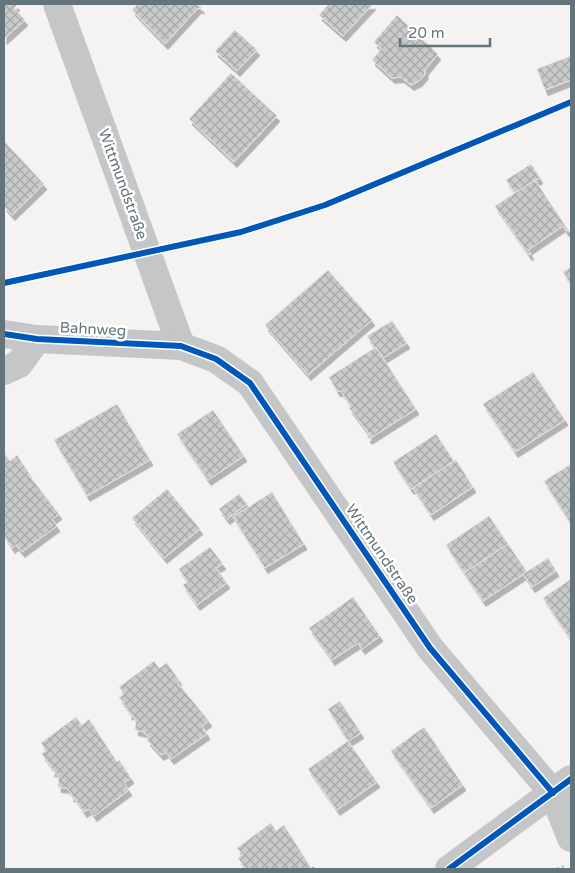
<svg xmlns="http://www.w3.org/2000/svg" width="575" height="873" font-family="'Varela Round',sans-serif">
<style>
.building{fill:url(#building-cross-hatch);stroke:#e3e2e2;filter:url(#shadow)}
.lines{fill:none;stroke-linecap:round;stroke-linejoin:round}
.path{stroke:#c3c3c4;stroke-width:3;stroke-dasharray:2.5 2.5;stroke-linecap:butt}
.minor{stroke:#c4c6c7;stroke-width:28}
.cycleway-casing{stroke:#fff;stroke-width:9}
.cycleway{stroke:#0057b8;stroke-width:6}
.labels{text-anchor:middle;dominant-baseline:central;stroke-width:5;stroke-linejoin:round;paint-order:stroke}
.street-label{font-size:15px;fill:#63757a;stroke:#fff}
</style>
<defs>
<pattern id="building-cross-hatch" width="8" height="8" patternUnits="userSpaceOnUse" patternTransform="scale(1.25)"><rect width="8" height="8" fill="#c9caca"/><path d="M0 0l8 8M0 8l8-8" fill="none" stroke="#a7a9a9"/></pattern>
<filter id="shadow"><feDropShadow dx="3" dy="5.5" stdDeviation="0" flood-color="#0004"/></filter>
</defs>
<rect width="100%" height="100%" fill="#f4f3f2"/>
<g class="building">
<polygon points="4,4 16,4 17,5 14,8 25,20 4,39"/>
<polygon points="138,4 197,4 202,8 198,8 165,44 132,10"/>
<polygon points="329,4 373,4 343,36 319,15"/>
<polygon points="397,15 438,54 425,70 425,74 419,81 411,85 401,77 392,78 372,60 381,49 374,42"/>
<polygon points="235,30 257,50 237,71 215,51"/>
<polygon points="571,56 571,80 545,90 537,69"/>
<polygon points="231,73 277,116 234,162 189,119"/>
<polygon points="4,141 44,184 12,215 4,206"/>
<polygon points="531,164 540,178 515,193 506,180"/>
<polygon points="535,180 568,230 566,231 563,226 528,250 531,254 529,255 495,206"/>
<polygon points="571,267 571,284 563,272"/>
<polygon points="328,270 372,320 308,375 265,325"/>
<polygon points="392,321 407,343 383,358 367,336"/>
<polygon points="376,347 416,409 369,439 367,436 370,435 349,408 351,406 341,391 337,391 329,377"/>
<polygon points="533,372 565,420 515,452 483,404"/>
<polygon points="117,404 150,460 87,496 54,440"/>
<polygon points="213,410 244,456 208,480 177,434"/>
<polygon points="436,434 454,461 411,489 393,462"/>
<polygon points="4,453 10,461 17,455 29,473 28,474 59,514 52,519 57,526 22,552 16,545 12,548 4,536"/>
<polygon points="456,460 473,487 431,515 413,488"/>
<polygon points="571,464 571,524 544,481"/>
<polygon points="167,489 200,529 164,558 132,518"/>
<polygon points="272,492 304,544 265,568 233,517"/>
<polygon points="239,494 247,504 227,519 219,509"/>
<polygon points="489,516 508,544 464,573 446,545"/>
<polygon points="508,544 527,572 483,601 464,573"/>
<polygon points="210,547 223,564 216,568 227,583 197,605 183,585 188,582 179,569"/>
<polygon points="548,558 556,571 532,587 523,574"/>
<polygon points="571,579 571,640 543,598"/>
<polygon points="353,597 380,636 362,649 358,643 332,660 309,628"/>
<polygon points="154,661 159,668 167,663 179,680 177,682 209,721 202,726 207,734 171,759 166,752 161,755 147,740 149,738 144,732 135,730 136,721 132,714 128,714 130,712 119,697 124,694 119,687"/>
<polygon points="340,701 361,733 348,741 328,709"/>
<polygon points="76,717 82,725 89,719 117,762 119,760 131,778 124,783 129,790 94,816 89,809 84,812 73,796 70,796 72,795 67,788 58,787 59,777 54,771 51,771 53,769 42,754 46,750 41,743"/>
<polygon points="424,727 463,785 431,808 391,751"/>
<polygon points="348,741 377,782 337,810 308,769"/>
<polygon points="271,823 276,831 284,825 311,868 313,866 316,869 246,869 238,858 243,855 237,848"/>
</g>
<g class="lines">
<polyline class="path" points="557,869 564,866"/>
<g class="minor">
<polyline points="57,4 181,346"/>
<polyline points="4,334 37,339 181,346 216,359 250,383 430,648 553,793 571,838"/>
<polyline points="4,371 19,364 37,339"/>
<polyline points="449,869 571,779"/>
</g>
<defs>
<g id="cycleway">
<polyline points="4,283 241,232 325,205 571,102"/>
<polyline points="4,334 37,339 181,346 216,359 250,383 430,648 553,793"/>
<polyline points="449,869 571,779"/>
</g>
</defs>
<use href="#cycleway" class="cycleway-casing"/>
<use href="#cycleway" class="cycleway"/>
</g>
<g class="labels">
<g class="street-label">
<text transform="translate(123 184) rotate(70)">Wittmundstraße</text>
<text transform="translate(93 329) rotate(3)">Bahnweg</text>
<text transform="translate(382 554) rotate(56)">Wittmundstraße</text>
</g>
</g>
<rect width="575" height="873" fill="none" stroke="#63757a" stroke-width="10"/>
<path d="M400 38v8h90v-8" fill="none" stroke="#63757a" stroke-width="2.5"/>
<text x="408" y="38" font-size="15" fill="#63757a" stroke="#ffffff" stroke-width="4" paint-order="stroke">20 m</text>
</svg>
